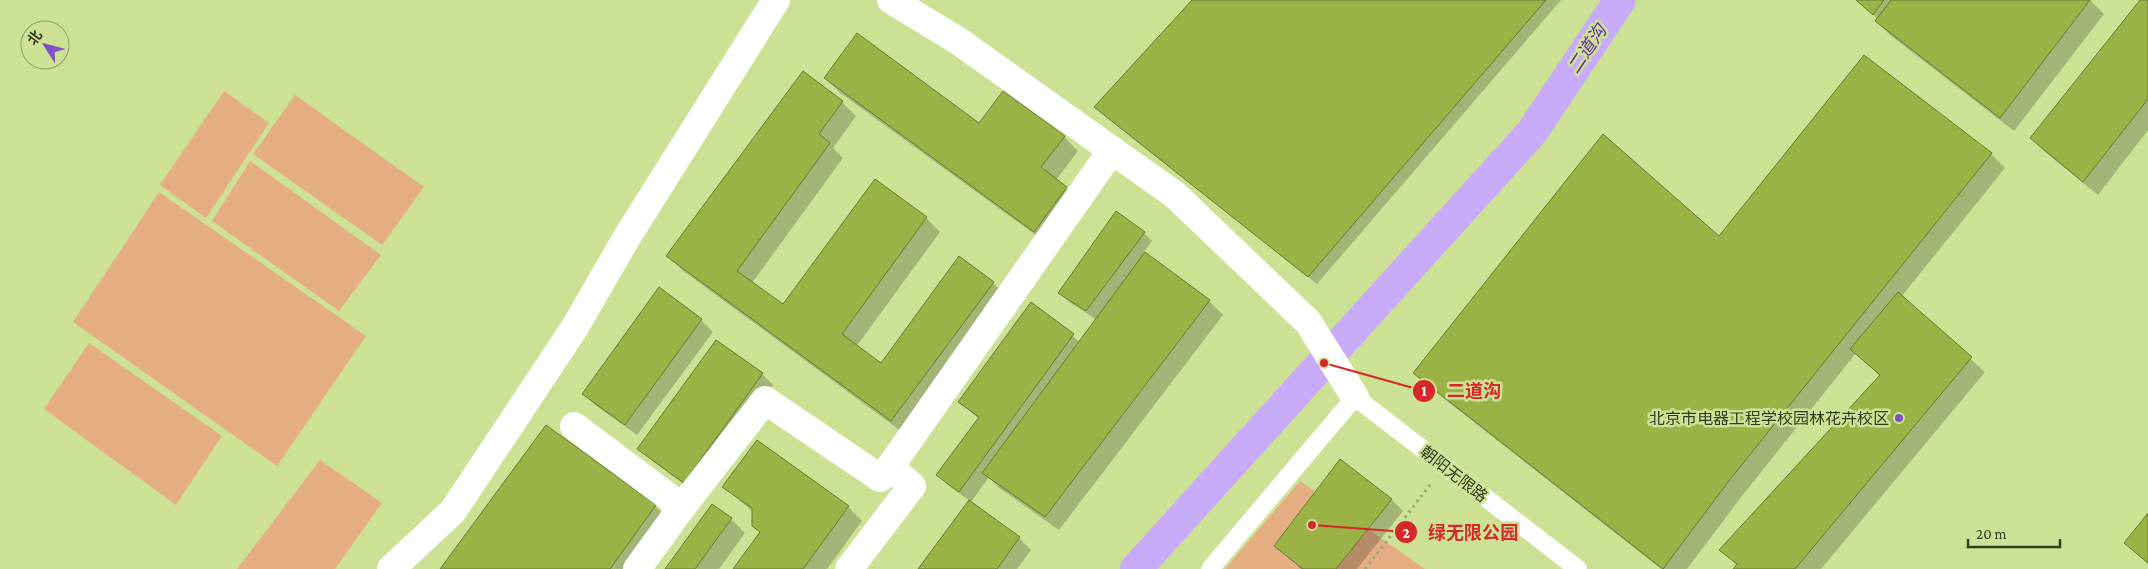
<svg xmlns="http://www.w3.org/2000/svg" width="2148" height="569" font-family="'Crimson Pro','Noto Sans SC',serif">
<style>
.green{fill:#e4ae82}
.shadow{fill:#0003}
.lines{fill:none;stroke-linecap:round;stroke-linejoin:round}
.canal{stroke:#c8acf9;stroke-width:32}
.building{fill:#9bb346;stroke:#69792f}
.path{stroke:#99a86c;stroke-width:3;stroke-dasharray:2.5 4;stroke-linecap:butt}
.lane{stroke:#fff;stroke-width:18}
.street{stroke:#fff;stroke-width:28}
.poi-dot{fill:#834fc7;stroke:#cde195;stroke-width:2}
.labels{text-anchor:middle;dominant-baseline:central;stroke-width:5;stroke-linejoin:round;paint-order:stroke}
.poi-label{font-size:16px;fill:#353c1d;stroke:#cde195;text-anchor:end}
.street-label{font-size:16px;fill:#353c1d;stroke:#cde195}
.water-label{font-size:18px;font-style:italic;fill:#62309d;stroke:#cde195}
.leader{fill:none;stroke:#d62828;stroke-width:2}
.callout-dot{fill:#d62828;stroke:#cde195;stroke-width:2}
.mark-label{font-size:15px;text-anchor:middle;font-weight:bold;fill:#fff}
.callout-label{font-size:18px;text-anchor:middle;font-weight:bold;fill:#d62828;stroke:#cde195;stroke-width:5;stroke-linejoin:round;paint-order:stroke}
</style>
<rect width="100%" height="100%" fill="#cde195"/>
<g class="green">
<polygon points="224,91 269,123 206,218 160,185"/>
<polygon points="295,95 424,187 382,245 253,154"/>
<polygon points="250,161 381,255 339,311 212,221"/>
<polygon points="159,192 366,336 277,466 73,322"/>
<polygon points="89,343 222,436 176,505 44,409"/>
<polygon points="320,460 382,503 335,569 237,569"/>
<polygon points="1300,481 1425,569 1225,569"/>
</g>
<g class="shadow">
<polygon points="1193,0 1561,0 1317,284 1096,107"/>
<polygon points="1856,0 2090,0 2104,14 2014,131 1890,35 1876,21 1878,19"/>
<polygon points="2142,0 2148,0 2148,130 2098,195 2045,152 2031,138"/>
<polygon points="826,78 980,125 1064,137 1078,151 1056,180 1080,201 1048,244 839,92"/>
<polygon points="842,102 856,116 833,148 843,158 752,283 783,306 875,180 926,218 940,232 856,347 881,365 993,283 1007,296 905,434 682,270 668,256"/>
<polygon points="1991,154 2005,168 1901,297 1985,372 1821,569 1734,569 1737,565 1721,550 1880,376 1856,353 1742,496 1687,569 1661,569 1428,386 1414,373 1719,237"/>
<polygon points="1144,233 1152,241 1144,252 1209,301 1223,315 1059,530 998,487 989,477 971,502 1019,538 1031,550 1017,569 920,569 970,501 949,486 938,475 979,419 959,401 1031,304 1080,342 1097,320 1068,301 1060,293"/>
<polygon points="659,289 701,320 713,332 637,435 595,405 584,394"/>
<polygon points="762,374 773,385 696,493 651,460 639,449"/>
<polygon points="546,427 655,506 669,520 633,569 442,569"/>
<polygon points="1340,461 1392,500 1403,511 1357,569 1301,569 1276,546"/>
<polygon points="724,487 848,507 862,521 827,569 735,569 761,533 753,526 753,512"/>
<polygon points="2148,515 2148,564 2125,543"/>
<polygon points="731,519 745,533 719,569 666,569"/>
</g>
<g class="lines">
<polyline class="canal" points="1136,569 1532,132 1620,0"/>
</g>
<g class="building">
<polygon points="1192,0 1546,0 1308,277 1094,107"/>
<polygon points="1856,0 1884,0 1873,15"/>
<polygon points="1891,0 2090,0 2000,118 1875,21"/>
<polygon points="2140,0 2148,0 2148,99 2083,182 2030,138"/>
<polygon points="857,33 979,123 1003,91 1065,136 1041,167 1067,187 1034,232 824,78"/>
<polygon points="1864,55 1992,153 1728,482 1663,569 1413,373 1603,134 1719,236"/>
<polygon points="803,71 843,101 819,134 830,143 737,271 783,304 875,179 927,217 842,334 881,363 959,256 994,282 891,421 666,256"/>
<polygon points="1116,211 1145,232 1086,311 1058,293"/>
<polygon points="1145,252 1210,300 1045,517 982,473"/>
<polygon points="659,287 702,319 625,425 582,394"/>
<polygon points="1898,292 1972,357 1795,569 1733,569 1737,564 1719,550 1880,375 1850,349"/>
<polygon points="1031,302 1074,334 959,492 936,475 979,417 958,402"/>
<polygon points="716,340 763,373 684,483 637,449"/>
<polygon points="546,425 656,505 610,569 440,569"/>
<polygon points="757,440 849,506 803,569 733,569 760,532 752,526 752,508 722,487"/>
<polygon points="1340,459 1392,499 1336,569 1303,569 1274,546"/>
<polygon points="969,500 1020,537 997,569 918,569"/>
<polygon points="712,504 732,518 695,569 665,569"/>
<polygon points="2148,513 2148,563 2124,543"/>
</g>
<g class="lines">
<polyline class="path" points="1365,569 1430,485"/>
<polyline class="lane" points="1210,569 1355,397 1578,569"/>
<g class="street">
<polyline points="891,0 957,40 1175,195 1308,322 1355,397"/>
<polyline points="574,426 682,507 637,569"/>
<polyline points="682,507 765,400 880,478 890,467"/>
<polyline points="391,569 453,511 575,327 627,237 776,0"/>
<polyline points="849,569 912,486 890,467 1112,150"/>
</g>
</g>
<circle class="poi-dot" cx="1899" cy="418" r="5"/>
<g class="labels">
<g class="poi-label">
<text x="1889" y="418">北京市电器工程学校园林花卉校区</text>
</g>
<g class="street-label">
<text transform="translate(1454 474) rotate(38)">朝阳无限路</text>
</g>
<g class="water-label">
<text transform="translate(1587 49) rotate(-56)">二道沟</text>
</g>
</g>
<path class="leader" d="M1324 363L1424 391M1312 525L1406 532"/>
<g class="callout-dot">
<circle cx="1324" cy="363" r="5"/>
<circle cx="1312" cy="525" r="5"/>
<circle cx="1424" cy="391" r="12"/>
<circle cx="1406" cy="532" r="12"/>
</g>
<g class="mark-label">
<text x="1424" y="396">1</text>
<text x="1406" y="538">2</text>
</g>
<g class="callout-label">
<text x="1474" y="397">二道沟</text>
<text x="1473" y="539">绿无限公园</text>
</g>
<g transform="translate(45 45) rotate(306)"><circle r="24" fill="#cde195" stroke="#909f65"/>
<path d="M0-4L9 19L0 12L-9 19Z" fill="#834fc7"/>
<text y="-8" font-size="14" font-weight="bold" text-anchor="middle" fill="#353c1d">北</text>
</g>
<path d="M1968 539v8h92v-8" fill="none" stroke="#353c1d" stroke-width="2.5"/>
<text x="1976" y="539" font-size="15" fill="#353c1d" stroke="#cde195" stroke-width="4" paint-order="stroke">20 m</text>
</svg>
